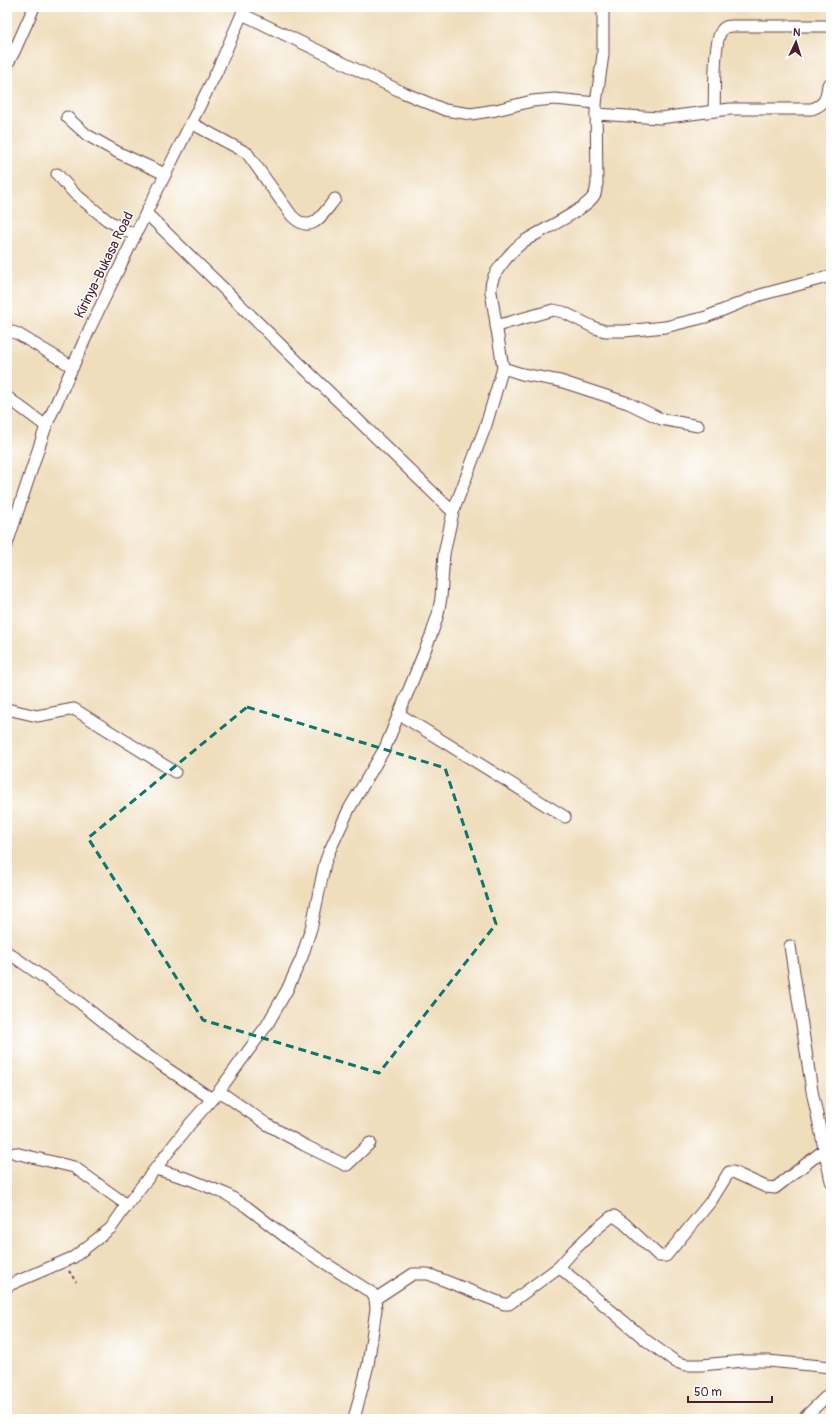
<svg xmlns="http://www.w3.org/2000/svg" width="838" height="1426" font-family="Pangolin,sans-serif">
<style>
.lines{fill:none;stroke-linecap:round;stroke-linejoin:round}
.minor-casing{stroke:#633c41;stroke-width:13}
.path{stroke:#633c41;stroke-width:2;stroke-dasharray:3 3;stroke-linecap:butt}
.minor{stroke:#fff;stroke-width:11}
.marked{fill:none;stroke:#0f766e;stroke-width:3;stroke-dasharray:8 5;stroke-linejoin:round}
.labels{text-anchor:middle;dominant-baseline:central;stroke-width:3;stroke-linejoin:round;paint-order:stroke}
.street-label{font-size:14px;fill:#4a1f2b;stroke:#fff}
</style>
<rect width="100%" height="100%" fill="#fff"/>
<filter id="ink" filterUnits="userSpaceOnUse"><feTurbulence type="fractalNoise" baseFrequency=".025" numOctaves="2"/><feDisplacementMap in="SourceGraphic" scale="8" xChannelSelector="R" yChannelSelector="G"/><feConvolveMatrix kernelMatrix="1 2 1 2 8 2 1 2 1" color-interpolation-filters="sRGB"/></filter>
<filter id="wash" filterUnits="userSpaceOnUse"><feTurbulence type="fractalNoise" baseFrequency=".012" numOctaves="4" result="noise"/><feDisplacementMap in="SourceGraphic" scale="16" xChannelSelector="R" yChannelSelector="G"/><feGaussianBlur stdDeviation="0.9" result="paint"/><feColorMatrix in="noise" values="0 0 0 0 0 0 0 0 0 0 0 0 0 0 0 0 0 1.4 0 .05"/><feComposite in="paint" operator="in"/></filter>
<g filter="url(#wash)">
<rect width="100%" height="100%" fill="#efddbb"/>
</g>
<g filter="url(#ink)">
<g class="lines">
<defs>
<g id="minor">
<polyline points="242,14 317,50 402,92 445,110 471,114 496,110 532,101 555,99 596,103"/>
<polyline points="7,65 14,52 34,7"/>
<path d="M714,111C715,95 713,40 722,30C726,25 731,26 736,26H831"/>
<path d="M596,114L660,118L730,109H812C826,104 826,98 828,85"/>
<polyline points="67,117 87,135 119,153 165,174"/>
<path d="M191,123L247,153L292,216C312,236 322,215 335,199"/>
<polyline points="57,174 74,193 107,220 135,235"/>
<polyline points="146,213 224,289 300,364 453,512"/>
<polyline points="496,326 553,310 563,312 595,328 605,331 625,331 665,327 706,317 760,295 831,276"/>
<polyline points="7,330 18,334 73,367"/>
<polyline points="503,368 522,374 560,381 628,403 661,419 698,426"/>
<polyline points="7,397 46,426"/>
<polyline points="7,544 46,426 90,328 146,213 217,71 245,7"/>
<polyline points="7,709 37,716 74,709 175,772"/>
<polyline points="399,714 565,817"/>
<polyline points="790,946 812,1091 831,1181"/>
<polyline points="7,952 79,1002 135,1047 212,1099"/>
<polyline points="219,1091 268,1125 304,1145 345,1165 347,1165 370,1143"/>
<polyline points="15,1153 74,1167 127,1205"/>
<polyline points="156,1169 189,1179 226,1194 247,1207 292,1242 372,1293 375,1299 376,1309 368,1365 354,1419"/>
<polyline points="559,1267 647,1341 676,1362 686,1365 701,1365 744,1361 768,1361 831,1367"/>
<path d="M7,1286L74,1257L111,1228L127,1205L190,1124L219,1091L267,1025L287,990L302,957L312,925L325,863L329,852L349,809L385,748L432,633L438,614L441,598L444,554L453,512L486,425L503,368L491,292C490,281 495,273 502,264C508,256 515,248 523,242C539,231 587,210 595,194C596,191 596,187 597,184L596,103L603,55V7"/>
<polyline points="375,1299 413,1274 428,1274 504,1304 509,1304 559,1267 574,1250 595,1230 611,1217 614,1216 624,1223 659,1256 666,1256 711,1201 729,1172 733,1172 766,1187 775,1188 824,1150"/>
<polyline points="803,1419 831,1392"/>
</g>
</defs>
<use href="#minor" class="minor-casing"/>
<polyline class="path" points="69,1271 76,1282"/>
<use href="#minor" class="minor"/>
</g>
</g>
<path class="marked" d="M247,707L445,768L496,924L379,1073L203,1020L88,838Z"/>
<g class="labels">
<g class="street-label">
<text transform="translate(104 265) rotate(-64)">Kirinya-Bukasa Road</text>
</g>
</g>
<rect width="838" height="1426" fill="none" stroke="#fff" stroke-width="24"/>
<g transform="translate(796 42) rotate(4)" stroke="#ffffff" stroke-width="3" paint-order="stroke">
<path d="M0-3L7 15L0 10L-7 15Z" fill="#4a1f2b"/>
<text y="-6" font-size="11" font-weight="bold" text-anchor="middle" fill="#4a1f2b">N</text>
</g>
<path d="M688 1396v6h84v-6" fill="none" stroke="#4a1f2b" stroke-width="2"/>
<text x="694" y="1396" font-size="12" fill="#4a1f2b" stroke="#ffffff" stroke-width="3" paint-order="stroke">50 m</text>
</svg>
